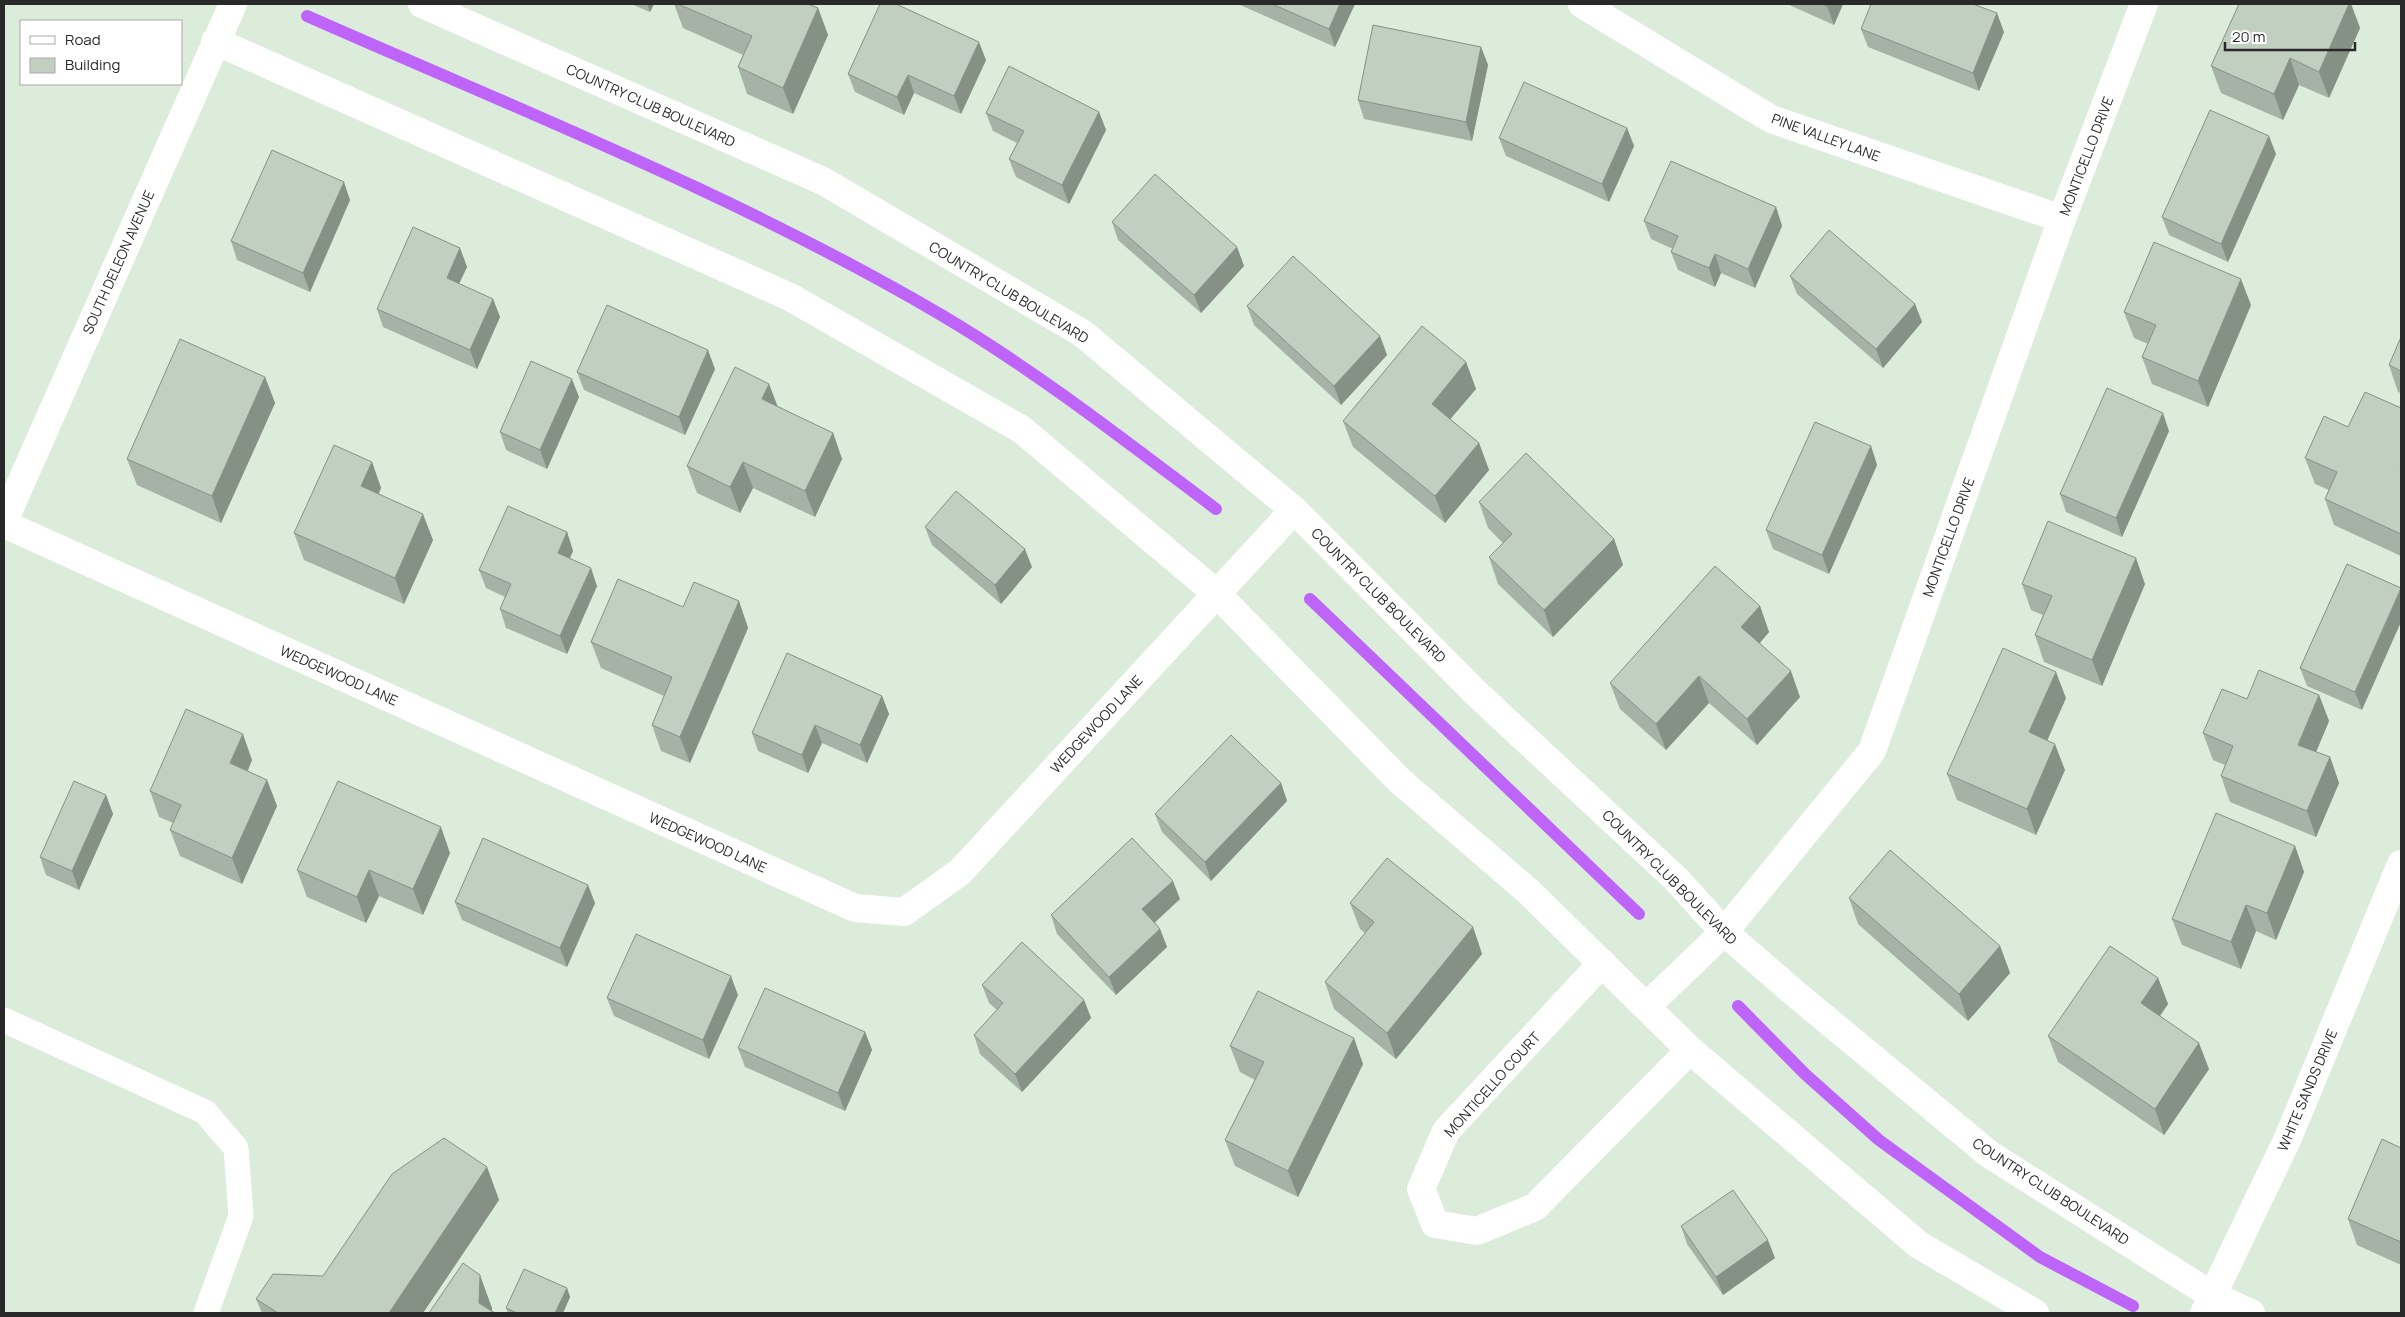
<svg xmlns="http://www.w3.org/2000/svg" width="2405" height="1317" font-family="Manrope,sans-serif">
<style>
.lines{fill:none;stroke-linecap:round;stroke-linejoin:round}
.stream{stroke:#be64f8;stroke-width:12}
.lane{stroke:#fff;stroke-width:25}
.street{stroke:#fff;stroke-width:28}
.secondary{stroke:#fff;stroke-width:28}
.wall{fill:#a5b2a5}
.shaded-wall{fill:#869186}
.building{fill:#c0cfc0;stroke:#869186}
.labels{text-anchor:middle;dominant-baseline:central;stroke-width:4;stroke-linejoin:round;paint-order:stroke}
.street-label{font-size:14px;fill:#292929;stroke:#fff}
</style>
<rect width="100%" height="100%" fill="#dbedda"/>
<g class="lines">
<g class="stream">
<path d="M307,16C520,110 743,198 943,316C1039,373 1127,442 1216,509"/>
<polyline points="1310,599 1639,914"/>
<polyline points="1738,1006 1805,1074 1879,1140 2040,1257 2133,1306"/>
</g>
<polyline class="lane" points="4,1020 205,1112 236,1148 241,1216 206,1313"/>
<g class="street">
<polyline points="422,4 823,181 1082,333 1294,510 1476,693 1677,880 1724,932 1798,996 1989,1154 2213,1296 2251,1313"/>
<polyline points="1582,4 1771,119 2062,219"/>
<polyline points="215,41 790,297 1021,429 1216,593 1400,781 1529,892 1690,1050 1919,1245 2035,1313"/>
<polyline points="4,524 855,908 904,912 960,872 1294,510"/>
<polyline points="1602,963 1446,1131 1421,1189 1435,1224 1477,1231 1535,1207 1690,1050"/>
<polyline points="1647,1006 1724,932 1872,751 2062,219 2144,4"/>
<polyline points="2204,1313 2288,1138 2401,864"/>
</g>
<polyline class="secondary" points="4,521 233,4"/>
</g>
<g class="wall">
<polygon points="631,4 654,4 650,12"/>
<polygon points="674,4 812,4 811,5 818,8 828,35 793,114 747,94 738,67 743,55 683,28"/>
<polygon points="1238,4 1355,4 1335,47"/>
<polygon points="1787,4 1843,4 1834,25"/>
<polygon points="2239,4 2351,4 2360,28 2329,98 2299,85 2283,120 2221,93 2211,66"/>
<polygon points="1861,29 2004,32 1979,91 1868,47"/>
<polygon points="1481,47 1488,65 1472,141 1364,119 1358,100"/>
<polygon points="986,60 961,114 914,93 904,115 855,92 848,74"/>
<polygon points="1099,112 1106,130 1069,204 1016,177 1009,159 1017,143 993,131 986,113"/>
<polygon points="1627,128 1634,146 1609,202 1506,156 1499,138"/>
<polygon points="2276,154 2228,262 2169,235 2162,217"/>
<polygon points="350,200 310,292 237,260 231,241"/>
<polygon points="1776,207 1782,226 1755,288 1721,273 1715,287 1678,270 1671,252 1673,249 1651,239 1644,221"/>
<polygon points="1112,222 1237,247 1244,266 1201,313 1118,240"/>
<polygon points="460,248 467,267 459,284 493,299 500,317 477,369 383,327 377,309"/>
<polygon points="1790,276 1915,304 1922,322 1883,368 1797,294"/>
<polygon points="2251,305 2208,407 2152,384 2142,357 2148,344 2134,338 2124,312"/>
<polygon points="1247,306 1380,336 1387,355 1341,405 1254,325"/>
<polygon points="1466,362 1476,389 1450,419 1479,443 1489,470 1445,523 1353,447 1343,421"/>
<polygon points="2389,365 2401,371 2401,393 2398,392"/>
<polygon points="715,369 685,435 584,390 577,372"/>
<polygon points="265,377 275,403 221,523 137,485 127,459"/>
<polygon points="769,384 777,406 833,433 842,459 815,517 753,488 740,513 697,493 687,466"/>
<polygon points="579,397 547,469 506,450 500,432"/>
<polygon points="2401,408 2401,556 2334,525 2325,499 2329,490 2315,484 2305,458 2348,427"/>
<polygon points="2169,431 2122,537 2066,512 2060,494"/>
<polygon points="1871,446 1877,465 1829,574 1773,549 1766,530"/>
<polygon points="372,462 381,488 379,494 433,540 404,604 304,560 294,533"/>
<polygon points="1479,502 1614,539 1623,565 1553,637 1498,584 1489,557 1503,543 1488,528"/>
<polygon points="925,527 1032,567 1001,604 932,545"/>
<polygon points="567,532 573,551 570,558 597,586 567,654 506,628 500,609 505,597 486,588 479,570"/>
<polygon points="2347,564 2362,710 2307,686 2300,668"/>
<polygon points="2022,584 2145,584 2102,686 2044,662 2035,635 2043,615 2031,610"/>
<polygon points="739,601 748,628 690,763 661,751 652,725 664,696 601,668 591,642"/>
<polygon points="1760,606 1769,632 1760,643 1800,697 1757,745 1709,703 1666,750 1620,709 1610,683"/>
<polygon points="2319,695 2329,721 2316,752 2330,757 2339,783 2316,837 2230,802 2221,776 2225,765 2213,760 2203,733 2247,699"/>
<polygon points="882,696 889,714 867,763 822,743 808,773 758,751 752,733"/>
<polygon points="2066,698 2047,740 2065,770 2036,835 1957,800 1947,774"/>
<polygon points="252,760 248,771 267,780 277,806 242,884 180,856 170,830 173,823 159,817 150,791"/>
<polygon points="1281,783 1287,801 1211,881 1162,832 1155,814"/>
<polygon points="106,795 113,814 79,890 46,875 40,857"/>
<polygon points="2295,846 2304,872 2276,940 2256,931 2241,969 2182,945 2172,919"/>
<polygon points="450,853 423,915 379,896 366,923 307,897 297,870"/>
<polygon points="1849,898 2000,946 2010,973 1968,1021 1858,924"/>
<polygon points="1180,899 1154,922 1160,929 1167,947 1116,995 1057,934 1051,915"/>
<polygon points="455,902 595,903 567,967 462,920"/>
<polygon points="1350,903 1473,927 1482,954 1396,1059 1334,1009 1325,982 1365,933 1360,929"/>
<polygon points="2158,978 2168,1004 2160,1016 2209,1069 2164,1135 2058,1062 2048,1036"/>
<polygon points="982,985 1084,1000 1091,1018 1022,1092 980,1054 974,1035 997,1010 989,1003"/>
<polygon points="738,995 709,1059 614,1016 607,998"/>
<polygon points="865,1032 872,1050 845,1111 745,1067 738,1048"/>
<polygon points="1230,1046 1363,1064 1298,1197 1235,1166 1225,1140 1255,1080 1240,1072"/>
<polygon points="2401,1148 2401,1265 2357,1245 2348,1219"/>
<polygon points="487,1167 499,1200 423,1313 262,1313 256,1299 323,1276"/>
<polygon points="1681,1226 1775,1258 1723,1295 1687,1244"/>
<polygon points="567,1288 570,1297 563,1313 508,1313 506,1308"/>
</g>
<g class="shaded-wall">
<polygon points="647,4 654,4 650,12"/>
<polygon points="1340,4 1355,4 1335,47 1329,29"/>
<polygon points="1828,4 1843,4 1834,25 1827,6"/>
<polygon points="2349,4 2351,4 2360,28 2329,98 2319,72"/>
<polygon points="818,8 828,35 793,114 783,88"/>
<polygon points="1997,13 2004,32 1979,91 1973,73"/>
<polygon points="979,42 986,60 961,114 954,96"/>
<polygon points="1481,47 1488,65 1472,141 1466,122"/>
<polygon points="2290,58 2299,85 2283,120 2274,94"/>
<polygon points="908,75 914,93 904,115 897,97"/>
<polygon points="1099,112 1106,130 1069,204 1062,185"/>
<polygon points="1627,128 1634,146 1609,202 1602,184"/>
<polygon points="2269,136 2276,154 2228,262 2221,244"/>
<polygon points="344,182 350,200 310,292 303,273"/>
<polygon points="1776,207 1782,226 1755,288 1748,269"/>
<polygon points="1237,247 1244,266 1201,313 1194,295"/>
<polygon points="460,248 467,267 453,296 447,278"/>
<polygon points="1715,254 1721,273 1715,287 1709,268"/>
<polygon points="2241,279 2251,305 2208,407 2198,381"/>
<polygon points="493,299 500,317 477,369 470,350"/>
<polygon points="1915,304 1922,322 1883,368 1876,349"/>
<polygon points="1380,336 1387,355 1341,405 1334,386"/>
<polygon points="708,350 715,369 685,435 679,417"/>
<polygon points="1466,362 1476,389 1441,430 1432,404"/>
<polygon points="265,377 275,403 221,523 212,496"/>
<polygon points="572,379 579,397 547,469 540,450"/>
<polygon points="769,384 779,410 762,399"/>
<polygon points="2163,413 2169,431 2122,537 2116,518"/>
<polygon points="833,433 842,459 815,517 805,491"/>
<polygon points="1479,443 1489,470 1445,523 1435,496"/>
<polygon points="1871,446 1877,465 1829,574 1822,555"/>
<polygon points="372,462 381,488 370,512 361,486"/>
<polygon points="743,462 753,488 740,513 730,487"/>
<polygon points="423,514 433,540 404,604 395,578"/>
<polygon points="567,532 573,551 564,571 558,553"/>
<polygon points="1614,539 1623,565 1553,637 1544,610"/>
<polygon points="1025,549 1032,567 1001,604 995,585"/>
<polygon points="2136,558 2145,584 2102,686 2092,660"/>
<polygon points="591,568 597,586 567,654 560,636"/>
<polygon points="2401,589 2401,622 2362,710 2355,692"/>
<polygon points="739,601 748,628 690,763 680,737"/>
<polygon points="1760,606 1769,632 1751,653 1741,627"/>
<polygon points="1791,671 1800,697 1757,745 1747,719"/>
<polygon points="2056,672 2066,698 2039,759 2029,732"/>
<polygon points="1699,676 1709,703 1666,750 1656,724"/>
<polygon points="2319,695 2329,721 2308,771 2298,745"/>
<polygon points="882,696 889,714 867,763 860,745"/>
<polygon points="815,725 822,743 808,773 802,755"/>
<polygon points="243,734 252,760 239,789 230,763"/>
<polygon points="2055,744 2065,770 2036,835 2027,809"/>
<polygon points="2330,757 2339,783 2316,837 2307,811"/>
<polygon points="267,780 277,806 242,884 232,858"/>
<polygon points="1281,783 1287,801 1211,881 1205,862"/>
<polygon points="106,795 113,814 79,890 72,871"/>
<polygon points="441,827 450,853 423,915 413,889"/>
<polygon points="2295,846 2304,872 2276,940 2267,913"/>
<polygon points="369,870 379,896 366,923 357,897"/>
<polygon points="1173,881 1180,899 1149,928 1142,909"/>
<polygon points="588,885 595,903 567,967 560,948"/>
<polygon points="2246,905 2256,931 2241,969 2231,942"/>
<polygon points="1473,927 1482,954 1396,1059 1387,1033"/>
<polygon points="1160,929 1167,947 1116,995 1109,977"/>
<polygon points="2000,946 2010,973 1968,1021 1959,994"/>
<polygon points="731,976 738,995 709,1059 703,1040"/>
<polygon points="2158,978 2168,1004 2151,1029 2141,1003"/>
<polygon points="1084,1000 1091,1018 1022,1092 1015,1074"/>
<polygon points="865,1032 872,1050 845,1111 838,1093"/>
<polygon points="1354,1038 1363,1064 1298,1197 1288,1171"/>
<polygon points="2199,1043 2209,1069 2164,1135 2155,1109"/>
<polygon points="487,1167 499,1200 423,1313 389,1313"/>
<polygon points="1768,1240 1775,1258 1723,1295 1716,1277"/>
<polygon points="480,1275 492,1308 492,1313 479,1303"/>
<polygon points="567,1288 570,1297 563,1313 555,1313"/>
</g>
<g class="building">
<polygon points="678,4 808,4 818,8 783,88 738,67 752,36"/>
<polygon points="880,4 896,4 979,42 954,96 908,75 897,97 848,74"/>
<polygon points="1272,4 1340,4 1329,29"/>
<polygon points="1821,4 1828,4 1827,6"/>
<polygon points="1871,4 1973,4 1997,13 1973,73 1861,29"/>
<polygon points="2239,4 2349,4 2319,72 2290,58 2274,94 2211,66"/>
<polygon points="1373,25 1481,47 1466,122 1358,100"/>
<polygon points="1009,66 1099,112 1062,185 1009,159 1024,131 986,113"/>
<polygon points="1524,82 1627,128 1602,184 1499,138"/>
<polygon points="2210,110 2269,136 2221,244 2162,217"/>
<polygon points="272,150 344,182 303,273 231,241"/>
<polygon points="1671,161 1776,207 1748,269 1715,254 1709,268 1671,252 1678,236 1644,221"/>
<polygon points="1155,174 1237,247 1194,295 1112,222"/>
<polygon points="413,227 460,248 447,278 493,299 470,350 377,309"/>
<polygon points="1829,230 1915,304 1876,349 1790,276"/>
<polygon points="2154,242 2241,279 2198,381 2142,357 2156,325 2124,312"/>
<polygon points="1293,256 1380,336 1334,386 1247,306"/>
<polygon points="607,305 708,350 679,417 577,372"/>
<polygon points="1422,326 1466,362 1432,404 1479,443 1435,496 1343,421"/>
<polygon points="2401,337 2401,371 2389,365"/>
<polygon points="180,339 265,377 212,496 127,459"/>
<polygon points="531,361 572,379 540,450 500,432"/>
<polygon points="735,367 769,384 762,399 833,433 805,491 743,462 730,487 687,466"/>
<polygon points="2107,388 2163,413 2116,518 2060,494"/>
<polygon points="2365,392 2401,408 2401,464 2400,467 2401,468 2401,534 2325,499 2337,472 2305,458 2324,416 2348,427"/>
<polygon points="1815,422 1871,446 1822,555 1766,530"/>
<polygon points="334,445 372,462 361,486 423,514 395,578 294,533"/>
<polygon points="1526,453 1614,539 1544,610 1489,557 1512,534 1479,502"/>
<polygon points="956,491 1025,549 995,585 925,527"/>
<polygon points="508,506 567,532 558,553 591,568 560,636 500,609 511,584 479,570"/>
<polygon points="2048,521 2136,558 2092,660 2035,635 2052,596 2022,584"/>
<polygon points="2347,564 2401,588 2355,692 2300,668"/>
<polygon points="1715,566 1760,606 1741,627 1791,671 1747,719 1699,676 1656,724 1610,683"/>
<polygon points="618,579 683,607 694,582 739,601 680,737 652,725 672,677 591,642"/>
<polygon points="2003,648 2056,672 2029,732 2055,744 2027,809 1947,774"/>
<polygon points="787,653 882,696 860,745 815,725 802,755 752,733"/>
<polygon points="2259,670 2319,695 2298,745 2330,757 2307,811 2221,776 2233,746 2203,733 2222,689 2247,699"/>
<polygon points="186,709 243,734 230,763 267,780 232,858 170,830 181,805 150,791"/>
<polygon points="1231,735 1281,783 1205,862 1155,814"/>
<polygon points="74,781 106,795 72,871 40,857"/>
<polygon points="338,781 441,827 413,889 369,870 357,897 297,870"/>
<polygon points="2216,813 2295,846 2267,913 2246,905 2231,942 2172,919"/>
<polygon points="483,838 588,885 560,948 455,902"/>
<polygon points="1132,838 1173,881 1142,909 1160,929 1109,977 1051,915"/>
<polygon points="1890,850 2000,946 1959,994 1849,898"/>
<polygon points="1387,858 1473,927 1387,1033 1325,982 1374,922 1350,903"/>
<polygon points="636,934 731,976 703,1040 607,998"/>
<polygon points="1022,942 1084,1000 1015,1074 974,1035 1003,1003 982,985"/>
<polygon points="2110,946 2158,978 2141,1003 2199,1043 2155,1109 2048,1036"/>
<polygon points="765,988 865,1032 838,1093 738,1048"/>
<polygon points="1258,991 1354,1038 1288,1171 1225,1140 1264,1062 1230,1046"/>
<polygon points="444,1138 487,1167 389,1313 278,1313 256,1299 273,1274 323,1276 392,1174"/>
<polygon points="2382,1139 2401,1148 2401,1242 2348,1219"/>
<polygon points="1733,1190 1768,1240 1716,1277 1681,1226"/>
<polygon points="463,1263 480,1275 479,1303 495,1313 429,1313"/>
<polygon points="524,1269 567,1288 555,1313 517,1313 506,1308"/>
</g>
<g class="labels">
<g class="street-label">
<text transform="translate(651 105) rotate(24)">COUNTRY CLUB BOULEVARD</text>
<text transform="translate(1826 137) rotate(20)">PINE VALLEY LANE</text>
<text transform="translate(2086 156) rotate(-69)">MONTICELLO DRIVE</text>
<text transform="translate(118 262) rotate(-66)">SOUTH DELEON AVENUE</text>
<text transform="translate(1009 292) rotate(31)">COUNTRY CLUB BOULEVARD</text>
<text transform="translate(1948 537) rotate(-70)">MONTICELLO DRIVE</text>
<text transform="translate(1379 595) rotate(45)">COUNTRY CLUB BOULEVARD</text>
<text transform="translate(339 675) rotate(24)">WEDGEWOOD LANE</text>
<text transform="translate(1096 724) rotate(-47)">WEDGEWOOD LANE</text>
<text transform="translate(708 842) rotate(24)">WEDGEWOOD LANE</text>
<text transform="translate(1670 877) rotate(45)">COUNTRY CLUB BOULEVARD</text>
<text transform="translate(1492 1084) rotate(-48)">MONTICELLO COURT</text>
<text transform="translate(2307 1090) rotate(-67)">WHITE SANDS DRIVE</text>
<text transform="translate(2051 1191) rotate(33)">COUNTRY CLUB BOULEVARD</text>
</g>
</g>
<rect width="2405" height="1317" fill="none" stroke="#292929" stroke-width="10"/>
<rect x="20" y="20" width="162" height="65" fill="#ffffff" stroke="#a9a9a9"/>
<rect x="30" y="36" width="25" height="8" fill="#ffffff" stroke="#a9a9a9"/>
<text x="65" y="45" font-size="15" fill="#292929">Road</text>
<rect x="30" y="58" width="25" height="15" fill="#c0cfc0" stroke="#a9a9a9"/>
<text x="65" y="70" font-size="15" fill="#292929">Building</text>
<path d="M2225 42v8h130v-8" fill="none" stroke="#292929" stroke-width="2.5"/>
<text x="2232" y="42" font-size="15" fill="#292929" stroke="#ffffff" stroke-width="4" paint-order="stroke">20 m</text>
</svg>
